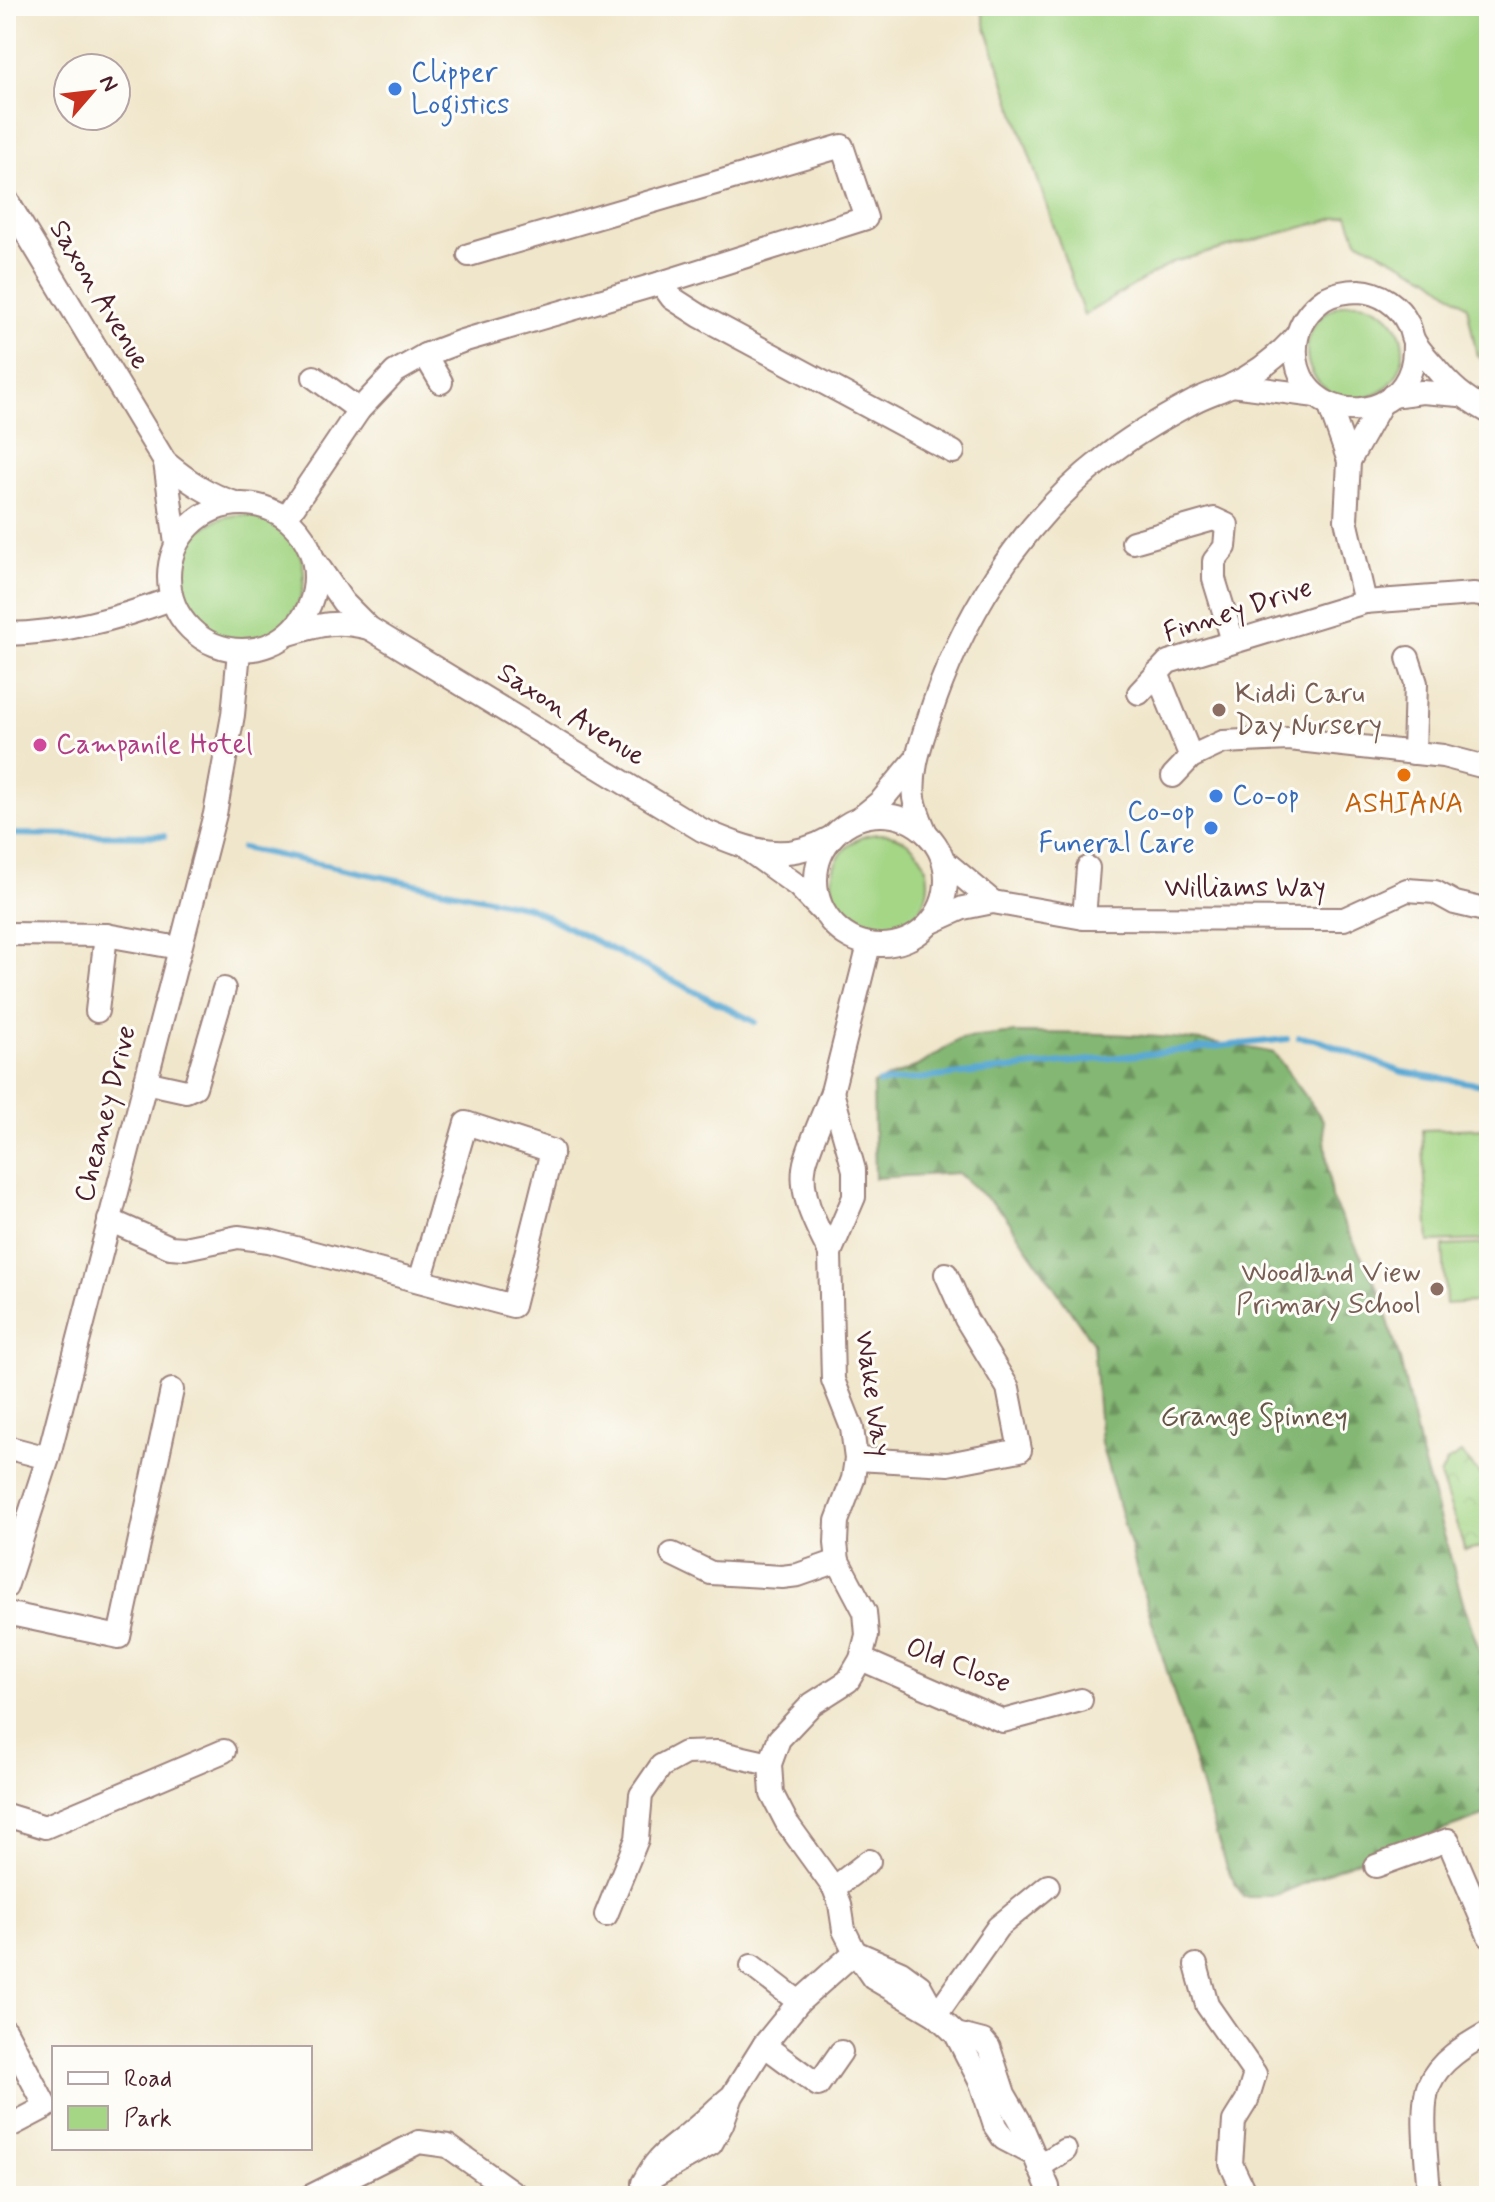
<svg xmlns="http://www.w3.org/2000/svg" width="1495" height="2202" font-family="Mynerve,sans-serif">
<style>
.green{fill:#a4d686;stroke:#777a58;stroke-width:2}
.forest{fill:url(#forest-firs);stroke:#666b4f;stroke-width:2}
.park{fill:url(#park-crowns);stroke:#777a58;stroke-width:2}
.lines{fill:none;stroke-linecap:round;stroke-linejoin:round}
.stream{stroke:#5aa9d4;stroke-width:6}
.minor-casing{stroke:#9d827b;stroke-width:26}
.minor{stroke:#fff;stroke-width:22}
.shop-dot{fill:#3f7fe0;stroke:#fdfcf7;stroke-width:3}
.education-dot{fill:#8d6e63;stroke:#fdfcf7;stroke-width:3}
.hotel-dot{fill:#d1479c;stroke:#fdfcf7;stroke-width:3}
.food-dot{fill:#e8710a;stroke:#fdfcf7;stroke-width:3}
.labels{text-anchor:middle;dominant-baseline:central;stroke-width:6;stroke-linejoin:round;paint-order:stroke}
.shop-label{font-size:28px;fill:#366cbe;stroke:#fdfcf7;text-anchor:start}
.street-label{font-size:28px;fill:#4a1f2b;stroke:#fdfcf7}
.education-label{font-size:28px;fill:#785e54;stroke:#fdfcf7;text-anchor:start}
.hotel-label{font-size:28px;fill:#b23c85;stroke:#fdfcf7;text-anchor:start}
.food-label{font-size:28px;fill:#c56008;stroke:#fdfcf7}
.park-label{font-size:28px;fill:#655646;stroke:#fdfcf7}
</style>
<defs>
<pattern id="forest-firs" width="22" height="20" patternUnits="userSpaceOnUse" patternTransform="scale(2)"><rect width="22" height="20" fill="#83b773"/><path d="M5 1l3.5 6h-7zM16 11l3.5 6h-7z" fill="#6d945f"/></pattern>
<pattern id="park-crowns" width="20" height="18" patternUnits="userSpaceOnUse" patternTransform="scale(2)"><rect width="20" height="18" fill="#a4d686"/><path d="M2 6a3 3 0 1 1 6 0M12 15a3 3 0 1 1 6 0" fill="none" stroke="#8fb774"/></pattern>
</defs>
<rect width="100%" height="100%" fill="#fdfcf7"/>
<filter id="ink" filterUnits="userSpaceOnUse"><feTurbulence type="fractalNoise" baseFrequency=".0125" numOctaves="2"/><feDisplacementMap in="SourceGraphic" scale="16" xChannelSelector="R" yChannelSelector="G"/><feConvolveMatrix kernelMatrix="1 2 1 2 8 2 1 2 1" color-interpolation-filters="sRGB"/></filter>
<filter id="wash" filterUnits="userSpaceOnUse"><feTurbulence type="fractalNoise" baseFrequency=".006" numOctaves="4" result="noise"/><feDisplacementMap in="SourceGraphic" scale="32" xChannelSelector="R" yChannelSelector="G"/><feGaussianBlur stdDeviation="1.8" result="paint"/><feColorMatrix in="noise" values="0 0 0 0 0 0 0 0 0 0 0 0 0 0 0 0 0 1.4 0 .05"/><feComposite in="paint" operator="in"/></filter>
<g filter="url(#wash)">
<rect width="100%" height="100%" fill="#f0e6cb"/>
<g class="green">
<polygon points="981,6 1489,6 1489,363 1477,356 1467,306 1431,278 1357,240 1348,215 1173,262 1084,315 986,28"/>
<circle cx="1355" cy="351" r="48"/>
<circle cx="242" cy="577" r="62"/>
<circle cx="880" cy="882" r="48"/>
<polygon points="1489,1128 1489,1240 1429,1242 1422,1130"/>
<polygon points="1489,1244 1489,1301 1446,1304 1443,1246"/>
</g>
<path class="forest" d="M1015,1033C1102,1033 1188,1034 1274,1053L1323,1120L1331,1198L1379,1291L1400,1360L1421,1454L1464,1605L1489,1679V1814L1353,1862L1273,1897H1243L1226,1867L1144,1595L1101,1443L1093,1343L1004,1214L958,1173L875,1178L873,1084L920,1065L960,1039Z"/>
<polygon class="park" points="1461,1453 1489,1485 1489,1546 1465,1550 1440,1476 1447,1462"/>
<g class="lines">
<g class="stream">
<polyline points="6,834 164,836"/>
<polyline points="242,848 528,907 755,1022"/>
<polyline points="1298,1037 1315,1039 1402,1072 1489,1086"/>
<polyline points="879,1083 1287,1039"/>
</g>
</g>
</g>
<g filter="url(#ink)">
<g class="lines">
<defs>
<g id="minor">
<path d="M6,199L165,462C188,481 207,494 235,503"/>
<polyline points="469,255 842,146 866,218 661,283"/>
<path d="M1414,341C1414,353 1414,365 1408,377C1389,417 1331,420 1306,385C1297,371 1294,354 1297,338C1300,322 1311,308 1324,299C1335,293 1347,291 1359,291C1380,292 1399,305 1408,324C1411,329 1411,336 1414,341C1419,350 1427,358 1433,365C1452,388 1463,397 1489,412"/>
<polyline points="425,355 441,382"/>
<polyline points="314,377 359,410"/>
<polyline points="1232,385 1316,396"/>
<polyline points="1392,396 1422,392 1459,395"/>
<polyline points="1329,404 1349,461 1346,520 1365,602"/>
<polyline points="1349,461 1381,404"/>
<polyline points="165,462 176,544"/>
<circle cx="242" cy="577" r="73"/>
<polyline points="286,518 359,410 395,372 425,355 462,341 661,283 672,298 700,316 953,452"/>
<polyline points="1133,542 1214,519 1227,525 1225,547 1214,561 1214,579 1233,641"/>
<path d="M314,560L343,602L369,628L702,830C748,849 783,865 830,838"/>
<path d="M6,634C64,633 117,619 171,599"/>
<path d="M289,634C321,624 336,620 369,628"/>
<polyline points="1408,658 1416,683 1414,753"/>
<polyline points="1157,673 1191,757"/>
<polyline points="1139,693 1168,662 1365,602 1473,594 1489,596"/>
<polyline points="1173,776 1191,757 1223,742 1289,739 1443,756 1489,768"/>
<circle cx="881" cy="880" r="65"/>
<polyline points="860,818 881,801 916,759"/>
<path d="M926,833C921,821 916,811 914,798C911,771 920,746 928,721C960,620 1019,524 1104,458C1130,437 1161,419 1191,403C1203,396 1217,392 1230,386C1256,374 1278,357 1297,335"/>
<polyline points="748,850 798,886 820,909"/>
<polyline points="944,861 993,902"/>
<polyline points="1084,918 1088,868"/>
<polyline points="932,922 963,908 993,902 1084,918 1344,919 1407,890 1435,892 1455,903 1489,911"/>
<polyline points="6,934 106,935 179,948"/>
<polyline points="97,1011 106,935"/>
<polyline points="145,1082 186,1091 195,1087 224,989"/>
<path d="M832,1092L854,1170V1197L830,1253C817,1227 798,1194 805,1163C810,1143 824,1113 832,1092Z"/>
<polyline points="832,1092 869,945"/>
<polyline points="109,1220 170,1247 185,1248 238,1237 269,1241 513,1306 552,1151 466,1123 420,1281"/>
<polyline points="6,1447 48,1458"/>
<polyline points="856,1459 948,1464 1020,1450 1008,1388 966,1319 946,1274"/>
<polyline points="672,1554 711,1573 782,1577 798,1575 838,1561"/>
<polyline points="6,1587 48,1458 215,814 233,715 239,651"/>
<polyline points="6,1613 119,1637 172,1390"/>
<polyline points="861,1659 1003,1721 1081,1700"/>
<polyline points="6,1815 45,1827 224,1751"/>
<polyline points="1376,1866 1448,1840 1489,1936"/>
<polyline points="834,1888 869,1861"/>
<polyline points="606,1915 637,1839 641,1795 661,1766 685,1753 717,1752 770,1764"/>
<polyline points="1196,1965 1207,2005 1255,2074 1247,2100 1234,2121 1231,2164 1246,2196"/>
<polyline points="752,1966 799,2002"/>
<polyline points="936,2015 920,1986 901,1972 855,1952 873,1978 936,2015 956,2034 981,2083 995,2126 1004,2139 1033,2154"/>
<polyline points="936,2015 998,1927 1048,1886"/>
<polyline points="6,2031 46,2107 6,2128"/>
<polyline points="956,2034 983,2041 989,2048 1004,2094 1019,2120 1048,2187 1049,2196"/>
<polyline points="764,2045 818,2085 841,2052"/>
<path d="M732,2096C718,2107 706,2120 692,2131C668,2152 660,2152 643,2183L711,2144L722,2124L732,2096L764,2045L799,2002L855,1952L844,1930L840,1904L834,1888L787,1823L772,1794L770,1764L779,1739L794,1723L812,1704L848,1681L861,1659L867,1635L865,1612L838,1561L836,1543L837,1521L853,1479L856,1459L852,1428L833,1380L830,1253"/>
<polyline points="1039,2167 1065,2150"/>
<polyline points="311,2196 419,2142 448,2146 518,2196"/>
<path d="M1429,2196C1428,2169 1419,2108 1429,2085C1439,2060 1468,2044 1489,2032"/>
</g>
</defs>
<use href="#minor" class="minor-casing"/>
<use href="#minor" class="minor"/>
</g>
</g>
<g class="shop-dot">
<circle cx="395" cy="89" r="8"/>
<circle cx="1216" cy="796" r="8"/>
<circle cx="1211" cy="828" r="8"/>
</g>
<g class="education-dot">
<circle cx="1219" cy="710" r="8"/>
<circle cx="1437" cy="1289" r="8"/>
</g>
<circle class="hotel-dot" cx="40" cy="745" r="8"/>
<circle class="food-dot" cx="1404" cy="775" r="8"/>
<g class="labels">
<g class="shop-label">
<text x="411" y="73">Clipper<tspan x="411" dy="32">Logistics</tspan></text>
<text x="1232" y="796">Co-op</text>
<text x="1195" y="812" text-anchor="end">Co-op<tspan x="1195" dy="32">Funeral Care</tspan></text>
</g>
<g class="street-label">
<text transform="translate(99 295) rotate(59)">Saxon Avenue</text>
<text transform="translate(1238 611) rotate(-18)">Finney Drive</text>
<text transform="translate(571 715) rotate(32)">Saxon Avenue</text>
<text x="1245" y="888">Williams Way</text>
<text transform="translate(106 1114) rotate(-76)">Cheaney Drive</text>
<text transform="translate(872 1394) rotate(82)">Wake Way</text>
<text transform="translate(958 1666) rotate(21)">Old Close</text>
</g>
<g class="education-label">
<text x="1235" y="694">Kiddi Caru<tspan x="1235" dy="32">Day Nursery</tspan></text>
<text x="1421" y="1273" text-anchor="end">Woodland View<tspan x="1421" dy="32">Primary School</tspan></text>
</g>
<g class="hotel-label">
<text x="56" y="745">Campanile Hotel</text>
</g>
<g class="food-label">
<text x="1404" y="804">ASHIANA</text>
</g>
<g class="park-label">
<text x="1254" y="1417">Grange Spinney</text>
</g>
</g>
<rect width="1495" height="2202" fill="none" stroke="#fdfcf7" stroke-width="32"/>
<rect x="52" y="2046" width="260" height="104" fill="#fdfcf7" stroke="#b5a4a5" stroke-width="2"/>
<rect x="68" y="2072" width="40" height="12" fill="#ffffff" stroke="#b5a4a5" stroke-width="2"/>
<text x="124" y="2086" font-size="24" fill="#4a1f2b">Road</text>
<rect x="68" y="2106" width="40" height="24" fill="#a4d686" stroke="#b5a4a5" stroke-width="2"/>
<text x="124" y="2126" font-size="24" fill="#4a1f2b">Park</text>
<g transform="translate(92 92) rotate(62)"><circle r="38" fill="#fdfcf7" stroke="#b5a4a5" stroke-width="2"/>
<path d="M0-6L14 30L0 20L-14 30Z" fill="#c8321e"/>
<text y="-12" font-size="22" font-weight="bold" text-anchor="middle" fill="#4a1f2b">N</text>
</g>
</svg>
